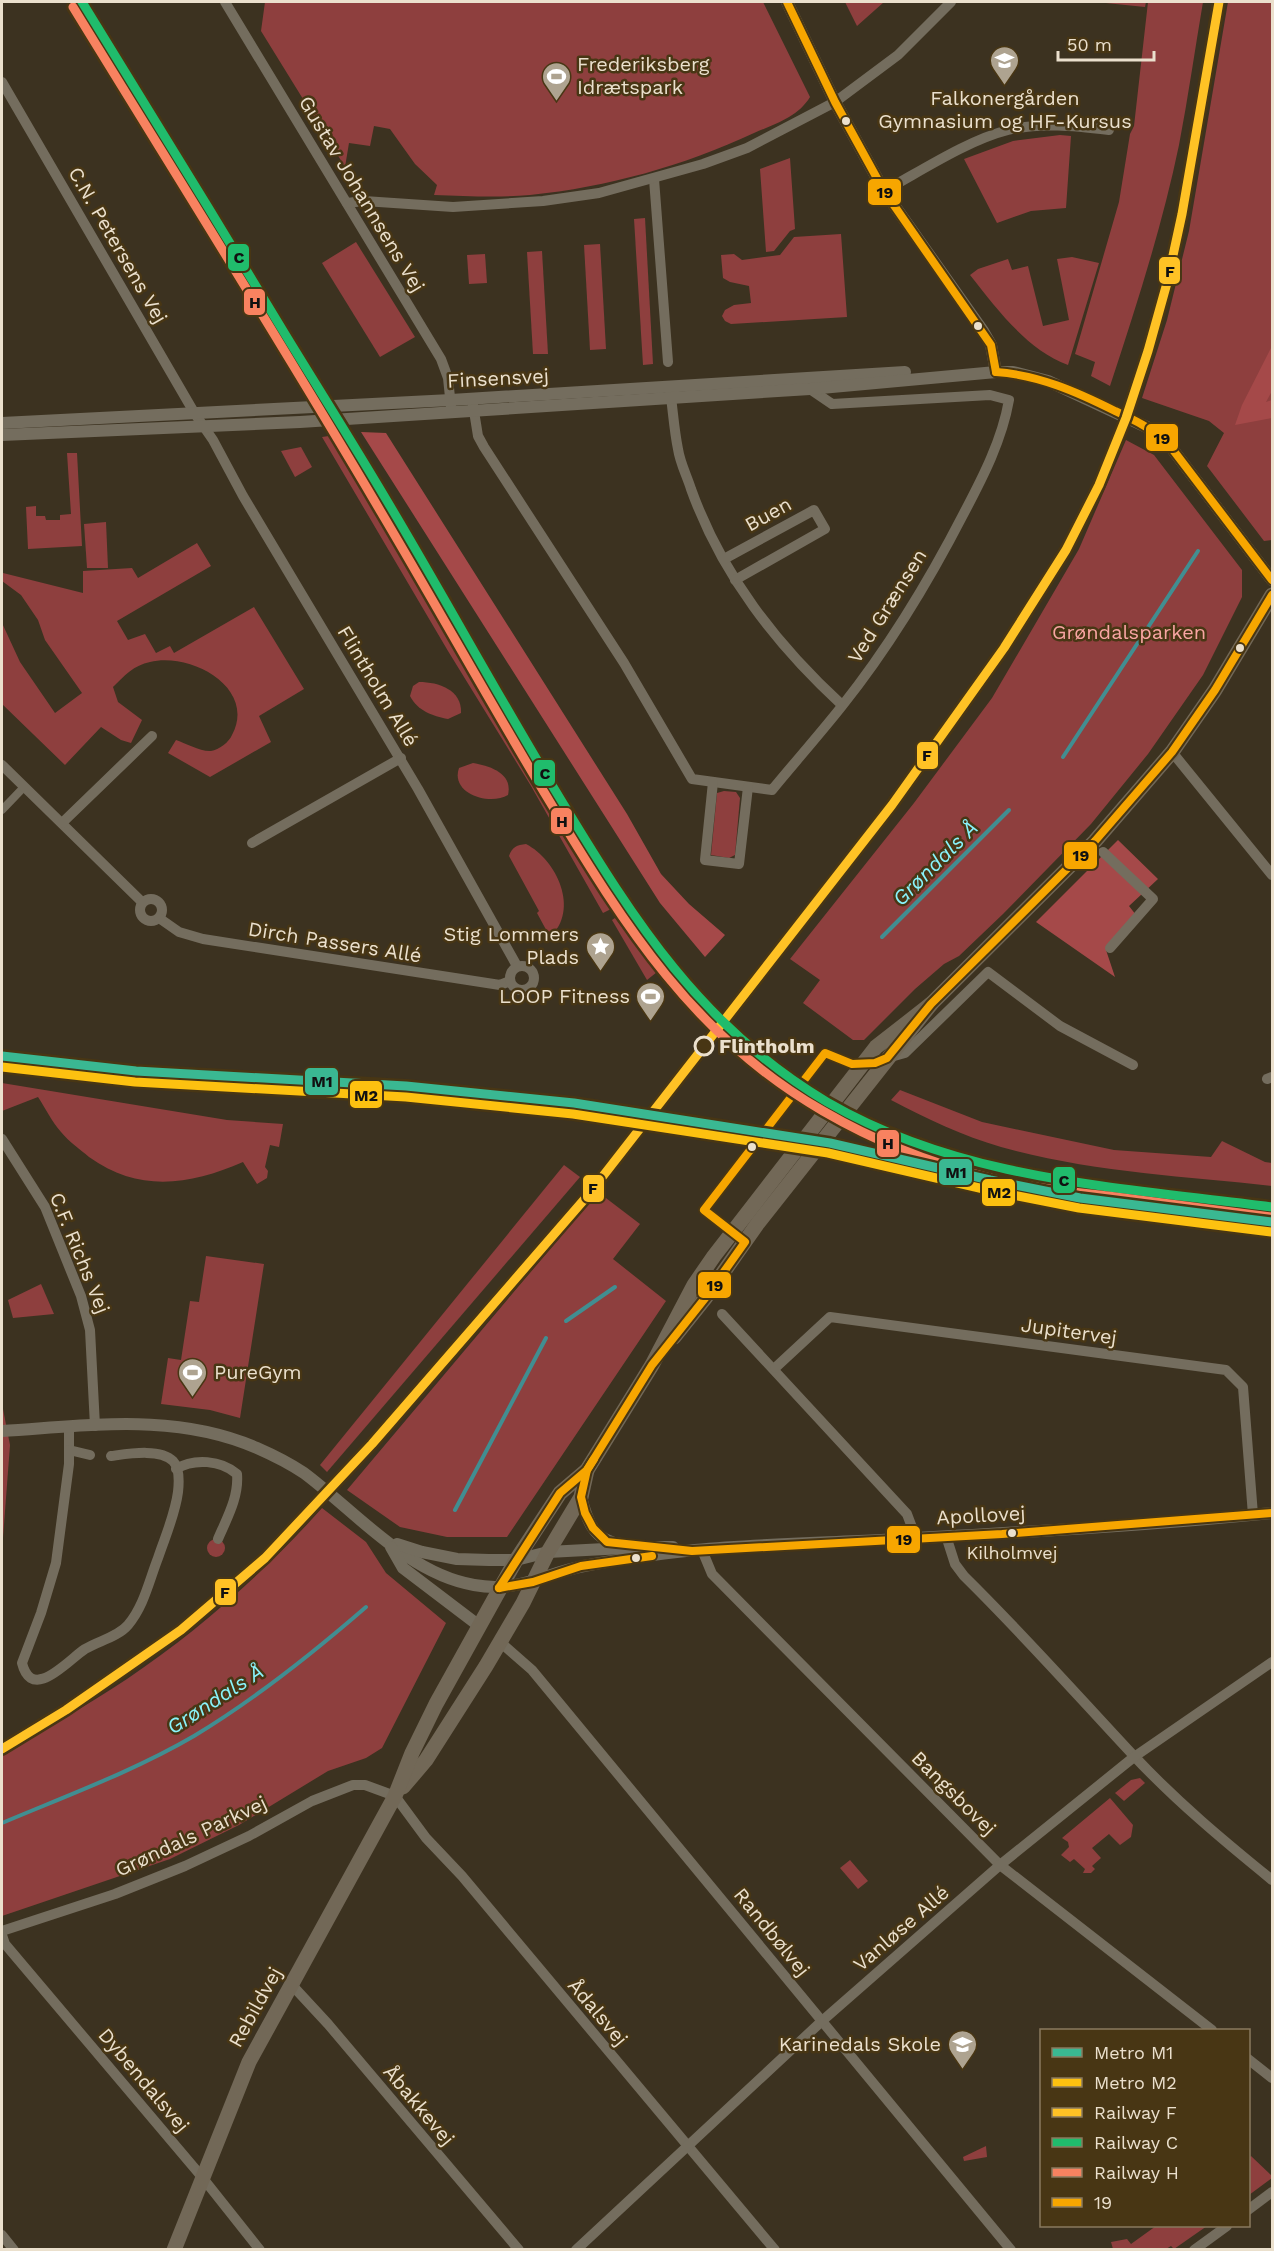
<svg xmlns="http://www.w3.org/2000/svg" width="1274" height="2251" font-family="'Work Sans',sans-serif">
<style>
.green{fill:#8e3f3e}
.forest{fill:#a54949}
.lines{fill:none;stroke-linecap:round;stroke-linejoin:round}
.stream{stroke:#418e91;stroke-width:4}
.pedestrian{stroke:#746d5e;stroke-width:8}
.minor{stroke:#746d5e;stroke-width:10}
.tertiary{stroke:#746d5e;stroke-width:12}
.primary{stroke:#726857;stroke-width:15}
.bus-1-casing{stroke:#483614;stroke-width:12}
.bus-1{stroke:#f7a600;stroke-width:8}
.rail-1-casing{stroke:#483614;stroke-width:14}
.rail-2-casing{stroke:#483614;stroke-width:14}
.rail-3-casing{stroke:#483614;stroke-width:14}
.rail-1{stroke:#ffc225;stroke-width:9}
.rail-2{stroke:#20bc6c;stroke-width:9}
.rail-3{stroke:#f88260;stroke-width:9}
.metro-1-casing{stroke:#483614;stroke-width:14}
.metro-2-casing{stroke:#483614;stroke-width:14}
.metro-1{stroke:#3ab892;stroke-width:9}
.metro-2{stroke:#fdc110;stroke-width:9}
.bus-dot{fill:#ebe0cd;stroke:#483614;stroke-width:2}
.stop-dot{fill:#483614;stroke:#ebe0cd;stroke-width:3}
.labels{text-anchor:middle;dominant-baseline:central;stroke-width:5;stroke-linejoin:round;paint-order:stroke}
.bus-label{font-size:18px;fill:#ebe0cd;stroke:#483614}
.poi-label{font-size:20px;fill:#ebe0cd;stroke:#483614;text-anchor:end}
.street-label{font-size:20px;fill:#ebe0cd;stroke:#483614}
.park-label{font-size:20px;fill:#f9a5a3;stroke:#483614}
.stop-label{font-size:20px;font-weight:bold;fill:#ebe0cd;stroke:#483614;text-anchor:start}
.water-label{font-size:21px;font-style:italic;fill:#89f4fb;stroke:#483614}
.line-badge{stroke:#483614;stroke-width:2}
.pale-badge-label{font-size:16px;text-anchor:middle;font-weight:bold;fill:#111}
</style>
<rect width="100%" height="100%" fill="#3c3220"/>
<g class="green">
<path d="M265,2H763L810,97C798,117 775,124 754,133C683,166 608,187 530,195C498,198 466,196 434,195L437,185L415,164L390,129L374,126L370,146L349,143L345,167L261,31Z"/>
<polygon points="845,2 884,2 857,26"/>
<polygon points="1096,2 1146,2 1145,7"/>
<path d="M1148,2H1203C1195,49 1188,98 1179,145C1162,227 1136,307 1110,386L1091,376L1095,362L1075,354L1119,202L1130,134L1134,126Z"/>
<polygon points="1228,2 1272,2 1272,540 1264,541 1207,466 1224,433 1209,421 1142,398 1167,320 1189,231"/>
<polygon points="1060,135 1071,136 1066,208 1031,211 997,223 964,159 1013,141"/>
<polygon points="790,158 795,229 790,231 774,251 766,252 760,169"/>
<polygon points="645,218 653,364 643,365 634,219"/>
<polygon points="841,234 847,317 731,324 725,321 722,316 725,310 734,305 751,303 749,286 730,282 723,278 721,255 734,254 742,260 780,255 794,237"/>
<polygon points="356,242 415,337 380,357 322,263"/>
<polygon points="600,244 606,349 590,350 584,245"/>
<polygon points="542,251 548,354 533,354 527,252"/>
<polygon points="485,254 487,283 469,284 467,255"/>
<path d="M1072,257L1099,263L1068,365C1026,349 997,309 970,275L978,269L1008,259L1012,270L1028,266L1043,326L1069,320L1057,259Z"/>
<polygon points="342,434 470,664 619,904 617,906 603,913 531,786 448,651 322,437"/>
<polygon points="1126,440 1154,455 1242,570 1242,597 1203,675 1148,754 1091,824 1003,914 959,956 944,964 915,989 864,1040 853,1040 803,1003 820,980 790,959 914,803 992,698 1079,549"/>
<polygon points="301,447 312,467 295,477 281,451"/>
<polygon points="67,453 77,453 82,546 28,549 26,507 36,506 36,516 45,516 46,520 60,520 60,515 71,514"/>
<polygon points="106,522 108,568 87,568 84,524"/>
<path d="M197,543L211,566L117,621L128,640L145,634L156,653L170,646L174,653L254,607L304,689L259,716L271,742L210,777L168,753L176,740C185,743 201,752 211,751C219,750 229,742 232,735C257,688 191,652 150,662C134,665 124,676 113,687L118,702L142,720L131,743L121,740L101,727L65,765L2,704V623L20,662L55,713L82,693L45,640L38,620L21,595L2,581L3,573L83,593V571L132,568L138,578Z"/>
<path d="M419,682C439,682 462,690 461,713L448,719C432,716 418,711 410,696L413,686Z"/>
<path d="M473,763C490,766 513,773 508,795C490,806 450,794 459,768Z"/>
<polygon points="724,791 736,792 740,798 735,855 729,858 711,855 717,793"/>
<path d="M526,844C557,860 580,910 550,937L537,913L539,911L509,856C512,847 517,845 526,844Z"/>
<polygon points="615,918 657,972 647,980 612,920"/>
<path d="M2,1083L227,1120L283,1124L279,1147L270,1145L265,1167L268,1171L267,1178L257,1184L243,1162C190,1185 139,1193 89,1157C80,1149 69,1142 61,1132C52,1122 46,1109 38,1097L2,1111Z"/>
<path d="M900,1090L982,1122L1114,1150L1211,1157L1222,1141L1265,1162L1272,1163V1186C1182,1176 1089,1172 1001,1147C963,1136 927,1119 891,1100Z"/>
<polygon points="564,1165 580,1177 327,1472 320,1465"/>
<polygon points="598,1192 640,1224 613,1259 666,1301 507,1537 447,1537 400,1527 347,1490"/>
<polygon points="206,1256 264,1264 240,1418 210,1410 161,1404 168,1358 181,1360 190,1301 199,1302"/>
<polygon points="41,1284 54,1314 13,1318 8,1300"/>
<polygon points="2,1404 10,1445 2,1551"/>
<path d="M322,1508L366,1542L386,1573L446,1623L382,1748L366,1758L328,1771L239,1825L170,1859L2,1916V1754C44,1730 86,1706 127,1679C198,1631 264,1573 322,1508Z"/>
<circle cx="216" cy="1548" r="9"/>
<polygon points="1140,1778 1145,1783 1124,1801 1115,1793 1131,1780"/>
<polygon points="1110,1798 1133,1825 1131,1837 1120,1845 1109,1834 1092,1848 1101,1858 1092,1866 1095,1869 1091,1873 1083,1873 1085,1869 1074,1859 1070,1862 1061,1855 1069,1847 1068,1842 1062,1838"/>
<polygon points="850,1860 868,1881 858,1889 840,1868"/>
<polygon points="986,2146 987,2157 964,2161 963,2157"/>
<polygon points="1251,2156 1272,2176 1272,2178 1249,2195 1249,2158"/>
<polygon points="1156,2226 1207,2226 1174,2249 1171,2246 1166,2249 1113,2249 1111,2242 1127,2239 1131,2244"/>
</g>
<g class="forest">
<polygon points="1272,346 1272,391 1266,402 1272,400 1272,418 1235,425 1242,405"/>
<polygon points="361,432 386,433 627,814 661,874 689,904 725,935 705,957 660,903"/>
<polygon points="1118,840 1158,879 1129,906 1136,915 1106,950 1115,977 1036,922"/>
</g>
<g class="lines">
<g class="stream">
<polyline points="1063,757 1198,551"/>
<polyline points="882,937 1009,810"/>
<polyline points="566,1321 615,1287"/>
<polyline points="455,1510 546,1338"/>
<path d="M2,1823C66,1796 134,1771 194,1736C254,1700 313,1653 366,1607"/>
</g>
<polyline class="pedestrian" points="2,810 24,787"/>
<g class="minor">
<polyline points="225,2 441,359 448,378 451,407"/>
<polyline points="2,82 195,414 213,440 243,496 418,789 517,966"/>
<polyline points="654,179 668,362"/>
<path d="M884,191C921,171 968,140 1008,130C1041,122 1075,126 1109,130"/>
<polyline points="347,203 364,201 453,207 543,201 599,193 703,164 747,148 835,102 898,55 951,2"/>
<path d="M670,390C673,410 674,430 678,449C680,463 687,476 691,489C722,575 776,644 842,705"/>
<path d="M473,405L478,436L484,447L624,663L692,779L772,790C795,762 819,735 842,706C889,647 929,581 964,513C983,477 1002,440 1009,400L990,395L832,404L810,389"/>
<polyline points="724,559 814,510 825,529 735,580"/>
<polyline points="1172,752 1272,875"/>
<polyline points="2,765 142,902"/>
<polyline points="713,782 705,860 739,864 748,787"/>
<polyline points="62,823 152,736"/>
<polyline points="252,843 401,758"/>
<polyline points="1103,852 1153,899 1110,948"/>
<circle cx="151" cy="910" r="11"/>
<polyline points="159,918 179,932 203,939 500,985 510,981"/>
<circle cx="522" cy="978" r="12"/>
<polyline points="887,1058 905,1053 988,972 1060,1026 1133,1065"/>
<polyline points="1267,1079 1272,1077"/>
<polyline points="2,1139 45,1207 81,1296 90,1330 95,1426"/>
<polyline points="722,1314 907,1514 916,1538"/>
<polyline points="775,1368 830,1317 1226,1370 1243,1387 1253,1515"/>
<polyline points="69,1450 69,1428"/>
<path d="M90,1455L69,1450V1464L56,1563L41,1613L22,1663C32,1703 68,1660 85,1649C98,1641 118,1637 128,1625C144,1606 149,1581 158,1558C165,1537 175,1515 178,1492C179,1483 180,1468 173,1461C160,1448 127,1454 111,1456"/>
<path d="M176,1469C194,1458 221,1460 237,1474C239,1497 227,1518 218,1539"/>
<path d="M946,1536L955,1564L964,1576C1023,1634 1077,1695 1133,1755C1176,1801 1224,1841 1272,1880"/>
<polyline points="702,1550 712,1574 1000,1865 1212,2030"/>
<polyline points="500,1642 532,1670 1011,2250"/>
<polyline points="2,1931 115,1894 185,1866 249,1836 312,1801 353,1785 365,1785 395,1796 426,1838 462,1876 775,2250"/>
<polyline points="2,1935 5,1944 202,2177 260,2250"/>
<polyline points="291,1984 328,2024 519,2250"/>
<polyline points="1248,2059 1272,2078"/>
<polyline points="1248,2210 1272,2192"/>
<polyline points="2,2235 14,2250"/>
<polyline points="576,2250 822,2021 1000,1865 1134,1757 1272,1662"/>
<polyline points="1194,2250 1227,2226"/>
</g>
<g class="tertiary">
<polyline points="787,2 835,102 884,191 983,331 991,345 996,372"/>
<polyline points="2,423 451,400 905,372"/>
<polyline points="2,435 300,422 810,389 996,372 1013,372 1048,381 1153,430 1167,442 1272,580"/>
<path d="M2,1431C88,1426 175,1412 257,1448C273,1455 289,1463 304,1473C355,1511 408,1574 474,1585C518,1593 543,1574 584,1566C620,1559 658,1554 695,1550C757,1544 819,1543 881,1540C1012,1533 1142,1526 1272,1513"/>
<path d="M581,1497C587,1521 594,1541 621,1544"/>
<polyline points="397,1544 422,1552 457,1559 489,1560 516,1560 548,1552 643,1547 673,1547"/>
<polyline points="391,1547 403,1568 478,1625"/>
</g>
<g class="primary">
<polyline points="674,1337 706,1297 758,1223 931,1004 1095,841 1172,752 1215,690 1272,595"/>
<polyline points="403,1787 426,1760 486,1666 523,1603 548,1552 581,1497 587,1470"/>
<polyline points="174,2250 249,2062 395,1796 412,1753 436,1704 516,1560 560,1493 587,1470 652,1365 694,1285 714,1256 876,1047 931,1004"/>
</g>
<defs>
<g id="bus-1">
<polyline points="787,2 835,102 884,191 991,345 996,372"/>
<path d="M996,372C1039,375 1077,392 1115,411C1134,420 1151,428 1167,442L1272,580"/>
<polyline points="1272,595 1215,690 1172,752 1095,841 931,1004 887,1058 875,1063 852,1064 825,1053 704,1210 745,1242 706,1297 652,1365 587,1470 581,1497 585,1513 593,1528 607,1542 692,1551 1002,1534 1272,1513"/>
<polyline points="499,1588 560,1493 587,1470 594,1459"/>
<polyline points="499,1588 533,1582 581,1566 652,1556"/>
</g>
</defs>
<use href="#bus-1" class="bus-1-casing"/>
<use href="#bus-1" class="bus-1"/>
<defs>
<polyline id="rail-1" points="2,1749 66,1710 181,1630 265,1558 372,1444 589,1194 892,805 1004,648 1066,550 1099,485 1126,418 1148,351 1167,283 1182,214 1219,2"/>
<path id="rail-2" d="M82,2C150,112 218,223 285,334C321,393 358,451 393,511C450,607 503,705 561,800C635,922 701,1027 827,1102C963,1181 1120,1187 1272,1207"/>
<path id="rail-3" d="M73,7C176,175 281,342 381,512C438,608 492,706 550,802C625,926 694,1037 823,1111C873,1140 927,1162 983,1176C1024,1187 1066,1191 1108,1196C1163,1203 1217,1210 1271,1217"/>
</defs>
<use href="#rail-1" class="rail-1-casing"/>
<use href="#rail-2" class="rail-2-casing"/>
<use href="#rail-3" class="rail-3-casing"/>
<use href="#rail-1" class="rail-1"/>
<use href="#rail-2" class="rail-2"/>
<use href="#rail-3" class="rail-3"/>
<defs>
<polyline id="metro-1" points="2,1056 136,1071 406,1086 574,1103 830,1143 990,1180 1080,1198 1272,1222"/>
<polyline id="metro-2" points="2,1067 135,1082 406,1097 573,1114 828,1153 988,1190 1079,1208 1271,1232"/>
</defs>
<use href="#metro-1" class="metro-1-casing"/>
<use href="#metro-2" class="metro-2-casing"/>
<use href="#metro-1" class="metro-1"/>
<use href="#metro-2" class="metro-2"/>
</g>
<defs>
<symbol id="school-pin" viewBox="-11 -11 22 30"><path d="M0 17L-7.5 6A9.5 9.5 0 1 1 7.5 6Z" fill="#aea390" stroke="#483614"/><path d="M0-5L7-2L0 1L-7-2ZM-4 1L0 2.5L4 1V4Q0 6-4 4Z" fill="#fff"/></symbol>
<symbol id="stadium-pin" viewBox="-11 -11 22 30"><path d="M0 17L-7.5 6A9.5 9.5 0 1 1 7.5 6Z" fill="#aea390" stroke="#483614"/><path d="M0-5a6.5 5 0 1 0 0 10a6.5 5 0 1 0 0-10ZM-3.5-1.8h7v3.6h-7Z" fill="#fff"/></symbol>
<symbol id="sight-pin" viewBox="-11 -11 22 30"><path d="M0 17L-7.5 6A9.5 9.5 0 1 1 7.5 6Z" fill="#aea390" stroke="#483614"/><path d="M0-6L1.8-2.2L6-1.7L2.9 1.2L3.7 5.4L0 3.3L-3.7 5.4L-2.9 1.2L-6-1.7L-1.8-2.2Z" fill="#fff"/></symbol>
</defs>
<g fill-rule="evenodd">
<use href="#school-pin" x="988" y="44" width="33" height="45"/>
<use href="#stadium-pin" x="540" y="60" width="33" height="45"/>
<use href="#sight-pin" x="584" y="930" width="33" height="45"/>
<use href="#stadium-pin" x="634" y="980" width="33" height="45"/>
<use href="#stadium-pin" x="176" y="1356" width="33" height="45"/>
<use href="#school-pin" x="946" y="2028" width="33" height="45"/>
</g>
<g class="bus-dot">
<circle cx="846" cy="121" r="5"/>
<circle cx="978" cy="326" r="5"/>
<circle cx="1240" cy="648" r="5"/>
<circle cx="752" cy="1147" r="5"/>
<circle cx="1012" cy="1533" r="5"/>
<circle cx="636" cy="1558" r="5"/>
</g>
<circle class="stop-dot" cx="704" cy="1046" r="9"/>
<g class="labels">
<g class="bus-label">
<text x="1012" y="1552">Kilholmvej</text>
</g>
<g class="poi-label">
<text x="577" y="64" text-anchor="start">Frederiksberg<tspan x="577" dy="23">Idrætspark</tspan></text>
<text x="1005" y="98" text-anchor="middle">Falkonergården<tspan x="1005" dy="23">Gymnasium og HF-Kursus</tspan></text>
<text x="579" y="934">Stig Lommers<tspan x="579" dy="23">Plads</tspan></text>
<text x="630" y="996">LOOP Fitness</text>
<text x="214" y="1372" text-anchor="start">PureGym</text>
<text x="941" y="2044">Karinedals Skole</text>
</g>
<g class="street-label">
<text transform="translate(362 194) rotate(59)">Gustav Johannsens Vej</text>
<text transform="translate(118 245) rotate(60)">C.N. Petersens Vej</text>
<text transform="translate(498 378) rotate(-3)">Finsensvej</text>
<text transform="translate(768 514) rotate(-29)">Buen</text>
<text transform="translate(887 606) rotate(-58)">Ved Grænsen</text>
<text transform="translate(378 686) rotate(59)">Flintholm Allé</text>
<text transform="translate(335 942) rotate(9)">Dirch Passers Allé</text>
<text transform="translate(80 1253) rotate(68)">C.F. Richs Vej</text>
<text transform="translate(1069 1331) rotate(8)">Jupitervej</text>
<text transform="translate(981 1515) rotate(-3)">Apollovej</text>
<text transform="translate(954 1793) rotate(45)">Bangsbovej</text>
<text transform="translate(191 1836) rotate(-25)">Grøndals Parkvej</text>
<text transform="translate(901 1928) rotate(-41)">Vanløse Allé</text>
<text transform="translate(772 1932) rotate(51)">Randbølvej</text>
<text transform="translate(255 2007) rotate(-61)">Rebildvej</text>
<text transform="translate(598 2012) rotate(50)">Ådalsvej</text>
<text transform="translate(144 2080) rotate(50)">Dybendalsvej</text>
<text transform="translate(419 2105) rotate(50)">Åbakkevej</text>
</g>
<g class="park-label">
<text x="1129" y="632">Grøndalsparken</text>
</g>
<g class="stop-label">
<text x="719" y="1046">Flintholm</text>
</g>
<g class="water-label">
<text transform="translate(935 863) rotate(-45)">Grøndals Å</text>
<text transform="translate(215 1699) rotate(-33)">Grøndals Å</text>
</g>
</g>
<g class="line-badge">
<rect x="867" y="178" width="35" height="28" rx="6" fill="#f7a600"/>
<rect x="227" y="243" width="23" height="29" rx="6" fill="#20bc6c"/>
<rect x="1158" y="256" width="23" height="29" rx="6" fill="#ffc225"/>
<rect x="243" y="288" width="23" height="28" rx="6" fill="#f88260"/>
<rect x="1145" y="423" width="34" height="29" rx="6" fill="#f7a600"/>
<rect x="916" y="741" width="23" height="29" rx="6" fill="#ffc225"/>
<rect x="533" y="759" width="23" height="28" rx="6" fill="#20bc6c"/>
<rect x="550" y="807" width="23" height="28" rx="6" fill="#f88260"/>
<rect x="1063" y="841" width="35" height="29" rx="6" fill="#f7a600"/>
<rect x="304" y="1067" width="35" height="29" rx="6" fill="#3ab892"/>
<rect x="349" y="1080" width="34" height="29" rx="6" fill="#fdc110"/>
<rect x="876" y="1129" width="24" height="29" rx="6" fill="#f88260"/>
<rect x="938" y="1158" width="35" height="28" rx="6" fill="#3ab892"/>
<rect x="1052" y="1166" width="24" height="28" rx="6" fill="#20bc6c"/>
<rect x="582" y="1174" width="23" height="29" rx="6" fill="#ffc225"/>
<rect x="981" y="1178" width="35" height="29" rx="6" fill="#fdc110"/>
<rect x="697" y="1271" width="35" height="28" rx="6" fill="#f7a600"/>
<rect x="886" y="1525" width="35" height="29" rx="6" fill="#f7a600"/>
<rect x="214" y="1578" width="23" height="28" rx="6" fill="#ffc225"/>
</g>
<g class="pale-badge-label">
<text x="885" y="198">19</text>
<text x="239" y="263">C</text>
<text x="1170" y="277">F</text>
<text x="255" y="308">H</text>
<text x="1162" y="444">19</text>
<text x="927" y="761">F</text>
<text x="545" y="779">C</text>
<text x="562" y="827">H</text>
<text x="1081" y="861">19</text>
<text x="322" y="1087">M1</text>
<text x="366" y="1101">M2</text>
<text x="888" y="1149">H</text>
<text x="956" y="1178">M1</text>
<text x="1064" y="1186">C</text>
<text x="593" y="1194">F</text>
<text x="999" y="1198">M2</text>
<text x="715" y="1291">19</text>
<text x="904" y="1545">19</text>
<text x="225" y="1598">F</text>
</g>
<rect width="1274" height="2251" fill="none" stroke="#ebe0cd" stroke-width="6"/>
<rect x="1040" y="2029" width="210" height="198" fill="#483614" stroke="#897a5e" stroke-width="1.5"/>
<rect x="1052" y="2048" width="30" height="9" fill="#3ab892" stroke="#897a5e" stroke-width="1.5"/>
<text x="1094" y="2059" font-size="18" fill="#ebe0cd">Metro M1</text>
<rect x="1052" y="2078" width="30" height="9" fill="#fdc110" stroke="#897a5e" stroke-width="1.5"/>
<text x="1094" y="2089" font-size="18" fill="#ebe0cd">Metro M2</text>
<rect x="1052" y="2108" width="30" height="9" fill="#ffc225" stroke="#897a5e" stroke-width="1.5"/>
<text x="1094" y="2119" font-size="18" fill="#ebe0cd">Railway F</text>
<rect x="1052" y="2138" width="30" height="9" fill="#20bc6c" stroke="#897a5e" stroke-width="1.5"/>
<text x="1094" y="2149" font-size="18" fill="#ebe0cd">Railway C</text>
<rect x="1052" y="2168" width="30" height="9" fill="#f88260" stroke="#897a5e" stroke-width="1.5"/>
<text x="1094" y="2179" font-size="18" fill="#ebe0cd">Railway H</text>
<rect x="1052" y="2198" width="30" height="9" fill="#f7a600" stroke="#897a5e" stroke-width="1.5"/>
<text x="1094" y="2209" font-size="18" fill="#ebe0cd">19</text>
<path d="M1058 51v9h96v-9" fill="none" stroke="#ebe0cd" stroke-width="3"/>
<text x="1067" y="51" font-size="18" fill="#ebe0cd" stroke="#483614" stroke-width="4.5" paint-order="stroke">50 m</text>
</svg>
